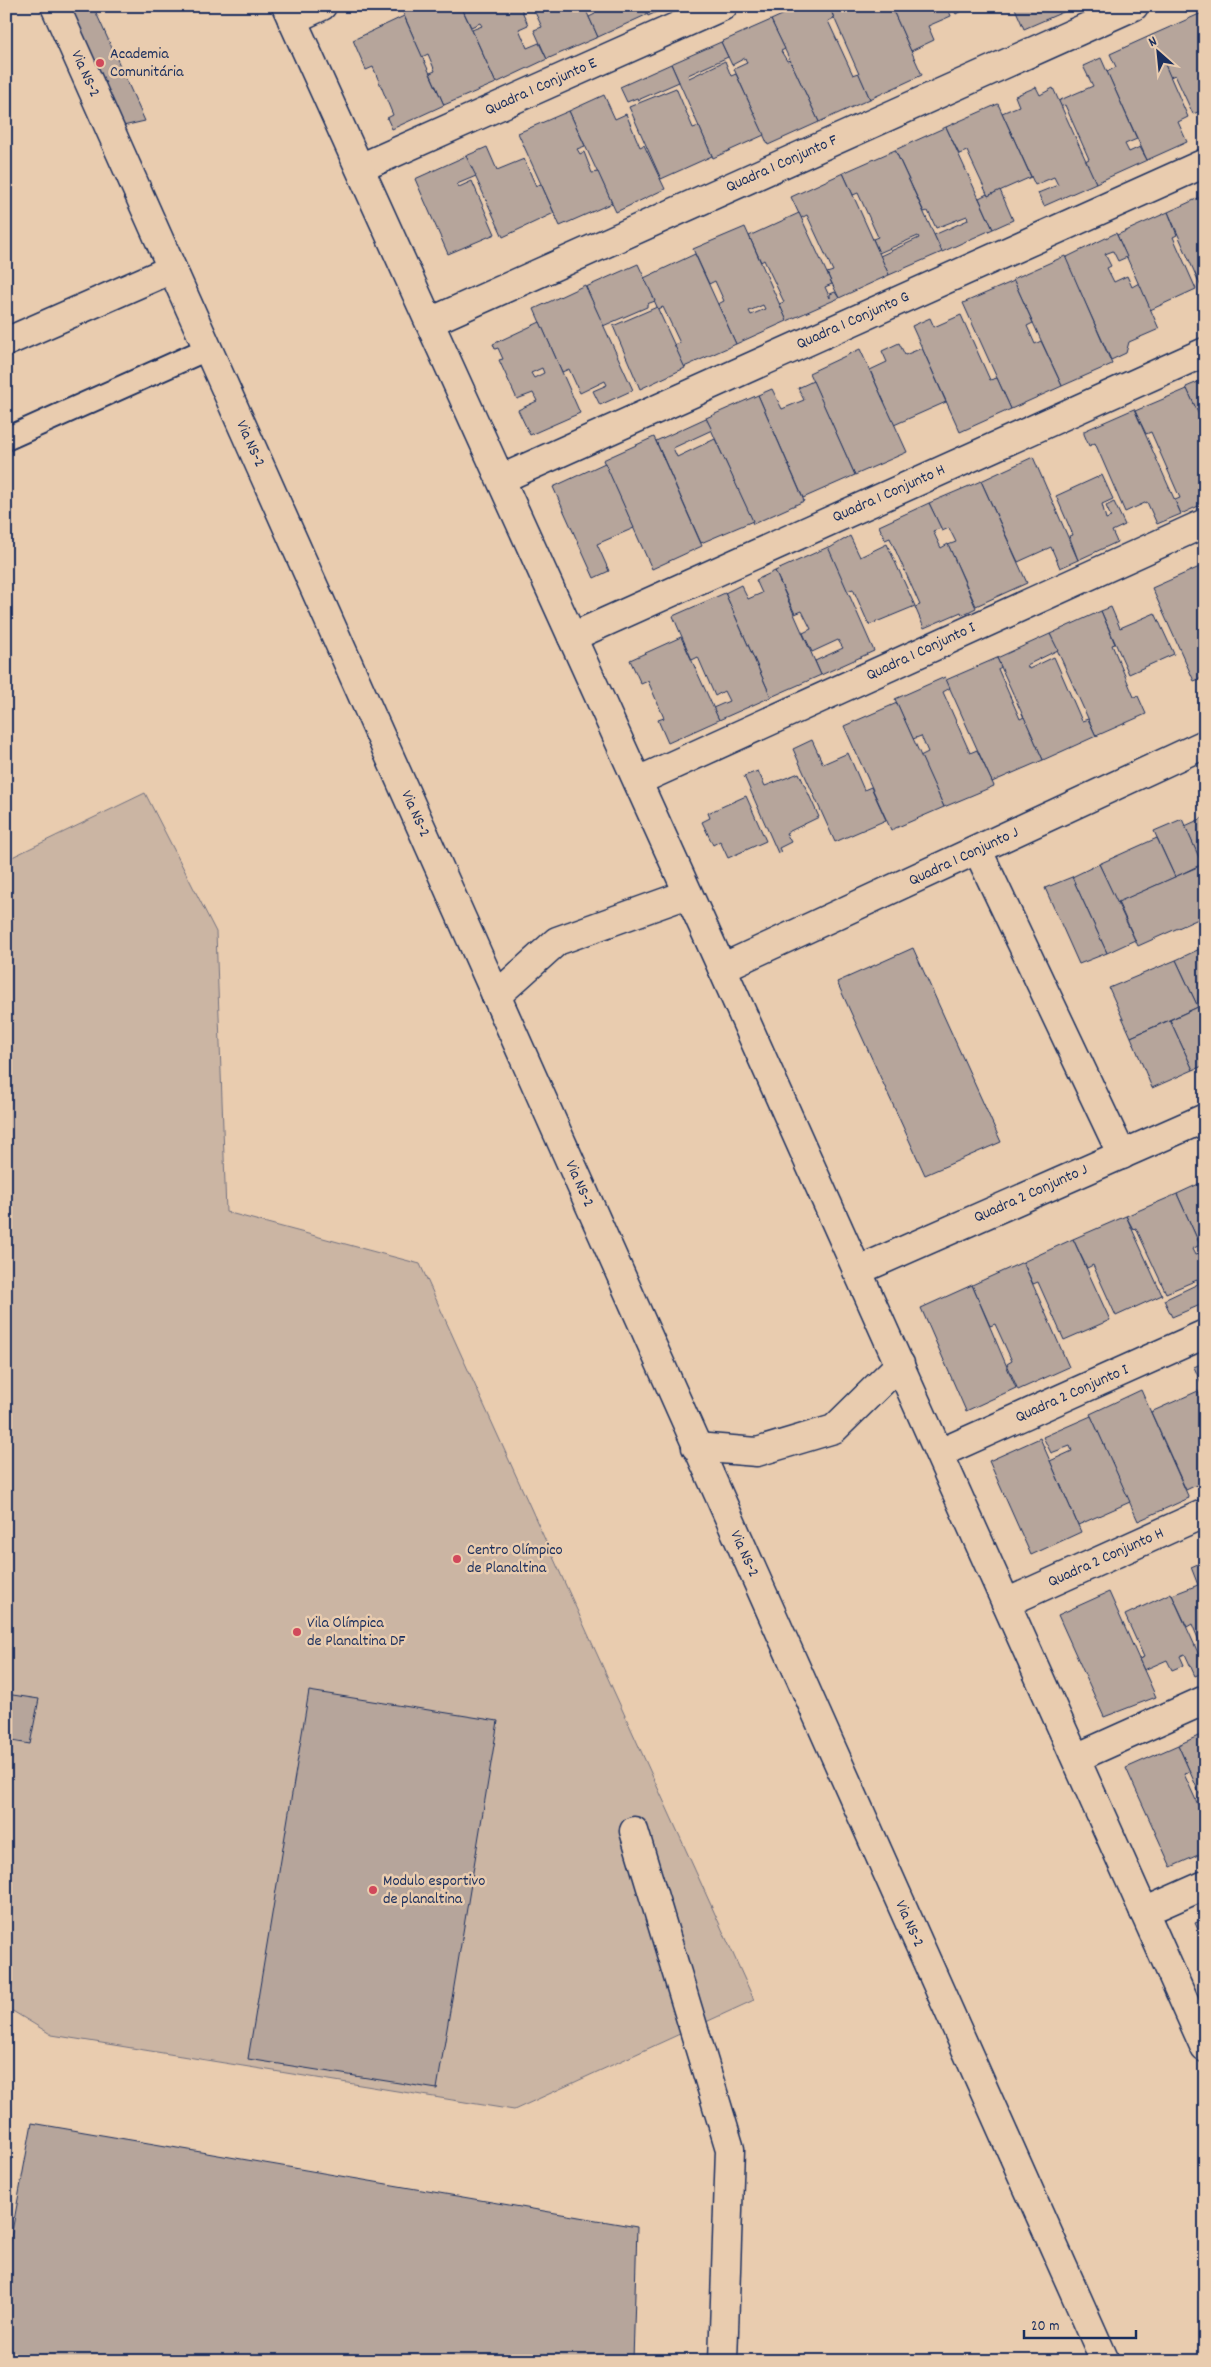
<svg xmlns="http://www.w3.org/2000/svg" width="1211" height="2367" font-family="Dekko,sans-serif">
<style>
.green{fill:#cbb5a3;stroke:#737280}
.building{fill:#b6a59b;stroke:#1b2f5e;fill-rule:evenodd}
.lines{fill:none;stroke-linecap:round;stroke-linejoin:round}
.lane-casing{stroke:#1b2f5e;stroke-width:26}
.street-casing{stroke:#1b2f5e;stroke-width:31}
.secondary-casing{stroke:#1b2f5e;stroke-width:31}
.lane{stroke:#e9ccaf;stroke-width:22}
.street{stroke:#e9ccaf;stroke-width:28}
.secondary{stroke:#e9ccaf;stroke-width:28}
.poi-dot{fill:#d1495b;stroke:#e9ccaf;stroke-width:2}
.labels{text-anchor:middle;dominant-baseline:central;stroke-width:5;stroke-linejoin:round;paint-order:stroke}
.poi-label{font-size:16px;fill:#1b2f5e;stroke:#e9ccaf;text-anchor:start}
.street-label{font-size:16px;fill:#1b2f5e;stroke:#e9ccaf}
</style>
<rect width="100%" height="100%" fill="#e9ccaf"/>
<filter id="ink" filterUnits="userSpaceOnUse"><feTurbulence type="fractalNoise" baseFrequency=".02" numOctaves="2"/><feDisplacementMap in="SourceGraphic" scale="10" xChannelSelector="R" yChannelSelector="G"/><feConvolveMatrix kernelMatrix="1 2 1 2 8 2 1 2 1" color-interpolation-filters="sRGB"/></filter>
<g filter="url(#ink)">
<polygon class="green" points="145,793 216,932 226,1212 420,1264 754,2000 514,2110 52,2035 6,2007 6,860"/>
<g class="building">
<polygon points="55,6 93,6 145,121 110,129"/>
<polygon points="400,6 461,6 496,83 444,105 430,73 435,71 428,54 422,57"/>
<polygon points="461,6 520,6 528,25 519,29 527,48 539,43 547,59 496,83 472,30 482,26 480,23 471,27"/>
<polygon points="532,6 584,6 598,37 547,59 534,30 542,27"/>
<polygon points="592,6 644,6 648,14 598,37 589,17 595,14"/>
<polygon points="644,6 669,6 648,16"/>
<polygon points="802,6 829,6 834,18 828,21 853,75 859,73 870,99 819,122 771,20"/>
<polygon points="829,6 891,6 922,75 870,99"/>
<polygon points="891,6 947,6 951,16 928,26 934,40 911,51"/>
<polygon points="952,6 969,6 956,14"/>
<polygon points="1014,6 1077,6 1024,29"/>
<polygon points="1204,12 1205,109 1193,114 1175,75 1170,77 1152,35"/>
<polygon points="404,16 444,105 392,129 387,118 393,115 373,67 366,70 353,40"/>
<polygon points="771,20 785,49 781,51 787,61 790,60 819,122 768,145 734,69 747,63 745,58 732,65 721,42"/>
<polygon points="1152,35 1188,117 1178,122 1187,142 1147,160 1107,72 1116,67 1110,54"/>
<polygon points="721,42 728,57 688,75 689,78 725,61 731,76 736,74 764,135 713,158 671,64"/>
<polygon points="1101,58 1137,139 1125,144 1129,152 1140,147 1147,160 1096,183 1085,161 1089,159 1065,105 1060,107 1058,101 1093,86 1083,66"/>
<polygon points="671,64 679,82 638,100 637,98 627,102 620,87"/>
<polygon points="1036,87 1040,95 1053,88 1096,183 1044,206 1038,193 1058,185 1054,177 1035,185 1002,113 1019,106 1015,96"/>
<polygon points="676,88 693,128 699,126 712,156 661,179 629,107"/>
<polygon points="604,95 615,119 626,114 640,147 644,145 665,189 616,212 569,111"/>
<polygon points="998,104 1031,177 988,196 967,151 959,154 946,127"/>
<polygon points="569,111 585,146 577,149 580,154 584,152 592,173 598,172 612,203 560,226 518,133"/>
<polygon points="946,127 993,229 942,252 934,235 968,220 967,216 936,228 928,211 924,212 895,150"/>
<polygon points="487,147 497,170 524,159 536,186 541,184 554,213 503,237 466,156"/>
<polygon points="895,150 942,252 889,275 880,256 919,238 918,236 879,253 873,239 878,237 858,193 853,195 843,173"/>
<polygon points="466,156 476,176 457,184 459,187 472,181 495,234 448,254 415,179"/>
<polygon points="843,173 889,275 839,298 827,273 833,271 807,215 801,218 791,197"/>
<polygon points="1000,190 1013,220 993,229 979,198 987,194 988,196"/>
<polygon points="1205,195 1205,296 1168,212"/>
<polygon points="1168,212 1177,235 1173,237 1196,289 1150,310 1117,235"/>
<polygon points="799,213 832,284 825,287 830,298 830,294 835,292 839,298 787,321 779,304 784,302 764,260 761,262 749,236"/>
<path d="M745,227L787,321L736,344L718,304L724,301L715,281L709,284L693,249ZM763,305L765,309L751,315L749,311Z"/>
<polygon points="1116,233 1127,257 1118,261 1113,251 1105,254 1111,266 1107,268 1114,282 1127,276 1132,287 1139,283 1159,329 1129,342 1126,353 1111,360 1065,258"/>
<polygon points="695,254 736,344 684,367 674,345 680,343 663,307 658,309 644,278"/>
<polygon points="1065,256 1112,364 1062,386 1013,279"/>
<polygon points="638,264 655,301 647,304 647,307 603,326 586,287"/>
<polygon points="1014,281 1033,323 1027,326 1035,344 1041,341 1062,386 1011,409 963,303"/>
<polygon points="585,285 633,390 600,405 593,391 607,385 605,381 580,393 569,369 562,372 534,309"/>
<polygon points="657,307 685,368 640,389 613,326"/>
<polygon points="961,315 990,380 997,378 1011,409 960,432 912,326 930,318 934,327"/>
<path d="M540,322L580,413L530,435L518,410L537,401L533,393L517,399L499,360L503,359L498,348L495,349L493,344ZM542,368L544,373L534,378L531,373Z"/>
<polygon points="899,343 905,355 922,348 946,402 894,425 870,370 887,362 882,351"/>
<polygon points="860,349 907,452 855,475 809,373"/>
<polygon points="1205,379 1205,428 1186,387"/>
<polygon points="813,381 855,475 803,498 758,395 772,389 782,409 804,400 798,388"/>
<polygon points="1187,389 1205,428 1205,503 1181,514 1175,500 1180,498 1151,432 1146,434 1135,411"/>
<polygon points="758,395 804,501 753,524 706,418"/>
<polygon points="1134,409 1181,514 1157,524 1147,502 1125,512 1095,443 1089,446 1084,434 1084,431"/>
<polygon points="706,418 712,430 673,448 677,457 715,439 753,521 701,543 656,441"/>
<polygon points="654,437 702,546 652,569 603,460"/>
<polygon points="1033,457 1078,560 1060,568 1051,547 1018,562 981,481"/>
<polygon points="605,463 634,528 597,544 609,571 594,578 553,487"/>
<polygon points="1102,475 1113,499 1102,504 1106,519 1111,517 1106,506 1114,502 1125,525 1112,531 1117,542 1078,560 1069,536 1073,535 1056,496"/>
<polygon points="981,481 1027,583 976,606 948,545 956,542 949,528 942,531 929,503"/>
<polygon points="929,503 941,528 933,531 941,548 948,544 976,608 962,615 961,612 924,628 915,607 920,605 890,538 885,540 879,526"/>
<polygon points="850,536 860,557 887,544 915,606 869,625 853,589 847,591 828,549"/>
<polygon points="828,547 874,651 821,675 815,661 843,648 838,640 812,652 803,633 811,629 802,611 795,614 775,571"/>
<polygon points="1204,565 1205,677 1194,681 1152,588"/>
<polygon points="775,571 821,675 771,697 725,593 741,585 748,599 762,593 756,580"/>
<polygon points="725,593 771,697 719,720 713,708 729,701 724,691 715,696 698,657 692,660 673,616"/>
<polygon points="1111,607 1120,628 1155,613 1174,654 1129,674 1101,611"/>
<polygon points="1101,611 1115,644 1112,645 1134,697 1138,696 1146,714 1096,736 1050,634"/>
<polygon points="1050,634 1058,650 1027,665 1029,669 1054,657 1082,721 1088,719 1096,736 1043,760 997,658"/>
<polygon points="681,637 719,720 668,743 658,720 664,718 648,681 641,684 630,660"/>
<polygon points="997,658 1001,667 998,669 1020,719 1024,717 1043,760 992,782 946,680"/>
<polygon points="945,677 950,688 943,692 970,753 977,750 994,786 944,807 920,756 928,752 921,736 913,739 895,699"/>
<polygon points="897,703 944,807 891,830 844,726"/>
<polygon points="812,740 823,764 848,753 864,790 871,787 886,820 835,842 793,749"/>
<polygon points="758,771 765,786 799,773 819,817 786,833 791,842 779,848 781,852 778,853 744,776"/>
<polygon points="746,796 766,841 728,858 720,841 713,845 702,822 710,818 708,813"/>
<polygon points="1205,817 1205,864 1202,865 1185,826"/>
<polygon points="1182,819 1202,864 1175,877 1154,831"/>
<polygon points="1157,838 1175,877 1117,903 1099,864"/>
<polygon points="1099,864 1135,940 1107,953 1072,877"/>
<polygon points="1202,865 1205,871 1205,916 1138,946 1118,902"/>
<polygon points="1072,877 1107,953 1079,964 1045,888"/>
<polygon points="1204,947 1205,1004 1198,1007 1176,960"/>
<polygon points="913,948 1001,1142 925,1175 837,982"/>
<polygon points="1176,960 1198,1007 1131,1037 1109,988"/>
<polygon points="1198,1007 1205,1023 1205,1065 1193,1070 1170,1020"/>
<polygon points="1170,1020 1193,1070 1152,1088 1131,1037"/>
<polygon points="1205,1181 1205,1240 1199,1243 1177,1194"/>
<polygon points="1177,1194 1200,1245 1192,1249 1195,1255 1203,1252 1205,1256 1205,1303 1172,1317 1164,1300 1198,1284 1197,1280 1166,1293 1136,1228 1133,1229 1126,1216"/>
<polygon points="1126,1216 1162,1295 1116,1316 1093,1265 1087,1268 1073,1239"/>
<polygon points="1073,1239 1110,1320 1064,1340 1038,1282 1033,1284 1023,1262"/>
<polygon points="1023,1262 1069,1367 1018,1390 1007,1364 1012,1361 995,1324 990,1326 972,1285"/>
<polygon points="972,1285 1016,1388 966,1411 921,1308"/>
<polygon points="1205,1362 1205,1392 1194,1367"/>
<polygon points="1141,1390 1189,1498 1138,1521 1090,1414"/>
<polygon points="1198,1391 1201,1399 1205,1397 1205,1481 1186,1490 1151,1412"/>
<polygon points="1091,1416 1130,1502 1078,1525 1050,1461 1072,1451 1070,1446 1051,1453 1043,1437"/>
<polygon points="1040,1438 1081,1532 1031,1555 989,1461"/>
<polygon points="1205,1561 1205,1655 1192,1624 1187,1627 1172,1595 1198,1585 1191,1567"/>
<polygon points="1109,1592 1156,1697 1104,1717 1058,1615"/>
<polygon points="1171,1593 1205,1668 1205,1672 1195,1676 1185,1654 1180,1656 1184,1665 1172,1670 1167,1660 1144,1670 1139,1659 1144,1657 1125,1615"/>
<polygon points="309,1691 498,1721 437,2089 248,2059"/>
<polygon points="6,1694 39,1699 30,1744 6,1740"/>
<polygon points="1205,1733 1205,1806 1178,1745"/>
<polygon points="1178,1745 1190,1772 1184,1774 1205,1820 1205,1852 1171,1867 1126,1768"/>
<polygon points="1205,1919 1205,1944 1195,1923"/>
<polygon points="32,2123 637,2227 633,2361 6,2361 6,2264"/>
</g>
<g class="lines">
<defs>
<polyline id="lane" points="6,439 207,349"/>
<g id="street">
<polyline points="292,20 322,6"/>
<polyline points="360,168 723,6"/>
<polyline points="430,322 1134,6"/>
<polyline points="6,342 172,269"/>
<polyline points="501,479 1205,163"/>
<polyline points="572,637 1205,352"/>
<polyline points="638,781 1205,523"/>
<polyline points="978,851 1122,1155"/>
<polyline points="722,968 1205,744"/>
<polyline points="857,1271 1205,1118"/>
<polyline points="940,1453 1205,1334"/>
<polyline points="1006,1603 1205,1513"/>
<polyline points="1076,1758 1205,1700"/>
<polyline points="634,1831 730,2149 723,2361"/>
<polyline points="1144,1912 1205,1885"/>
</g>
<g id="secondary">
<polyline points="55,6 1105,2361"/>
<polyline points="286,6 722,968 1205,2048"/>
<polyline points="496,996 557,941 688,894"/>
<polyline points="696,1447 757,1452 834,1429 900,1364"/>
</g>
</defs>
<use href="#lane" class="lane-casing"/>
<use href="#street" class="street-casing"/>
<use href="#secondary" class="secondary-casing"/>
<use href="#lane" class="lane"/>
<use href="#street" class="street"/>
<use href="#secondary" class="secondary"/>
</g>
</g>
<g class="poi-dot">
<circle cx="100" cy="63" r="5"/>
<circle cx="457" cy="1559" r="5"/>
<circle cx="297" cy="1632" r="5"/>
<circle cx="373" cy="1890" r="5"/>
</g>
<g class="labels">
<g class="poi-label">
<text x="110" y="54">Academia<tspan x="110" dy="18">Comunitária</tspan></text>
<text x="467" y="1550">Centro Olímpico<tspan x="467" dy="18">de Planaltina</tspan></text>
<text x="307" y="1623">Vila Olímpica<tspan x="307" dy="18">de Planaltina DF</tspan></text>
<text x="383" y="1881">Modulo esportivo<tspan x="383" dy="18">de planaltina</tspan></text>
</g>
<g class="street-label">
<text transform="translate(85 74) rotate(66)">Via NS-2</text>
<text transform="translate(541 87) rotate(-24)">Quadra 1 Conjunto E</text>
<text transform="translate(782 164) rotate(-24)">Quadra 1 Conjunto F</text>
<text transform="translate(853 321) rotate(-24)">Quadra 1 Conjunto G</text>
<text transform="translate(250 444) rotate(66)">Via NS-2</text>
<text transform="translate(889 494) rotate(-24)">Quadra 1 Conjunto H</text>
<text transform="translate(921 652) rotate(-25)">Quadra 1 Conjunto I</text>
<text transform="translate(415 814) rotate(66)">Via NS-2</text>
<text transform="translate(964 857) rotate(-25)">Quadra 1 Conjunto J</text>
<text transform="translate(579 1184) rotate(66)">Via NS-2</text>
<text transform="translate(1031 1194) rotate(-24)">Quadra 2 Conjunto J</text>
<text transform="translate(1072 1394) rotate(-24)">Quadra 2 Conjunto I</text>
<text transform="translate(744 1554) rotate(66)">Via NS-2</text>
<text transform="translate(1106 1558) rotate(-24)">Quadra 2 Conjunto H</text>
<text transform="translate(909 1924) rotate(66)">Via NS-2</text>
</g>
</g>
<rect width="1211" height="2367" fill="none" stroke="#e9ccaf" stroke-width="25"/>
<rect x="12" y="12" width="1186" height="2342" fill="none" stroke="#1b2f5e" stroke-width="2" filter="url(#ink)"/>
<g transform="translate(1158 52) rotate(333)" stroke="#e9ccaf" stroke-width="4" paint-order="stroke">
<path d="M0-4L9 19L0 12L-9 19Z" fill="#1b2f5e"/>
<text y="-8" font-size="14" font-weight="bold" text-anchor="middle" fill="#1b2f5e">N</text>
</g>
<path d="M1024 2330v8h112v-8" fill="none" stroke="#1b2f5e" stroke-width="2.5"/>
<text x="1031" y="2330" font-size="15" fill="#1b2f5e" stroke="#e9ccaf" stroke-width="4" paint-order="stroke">20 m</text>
</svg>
